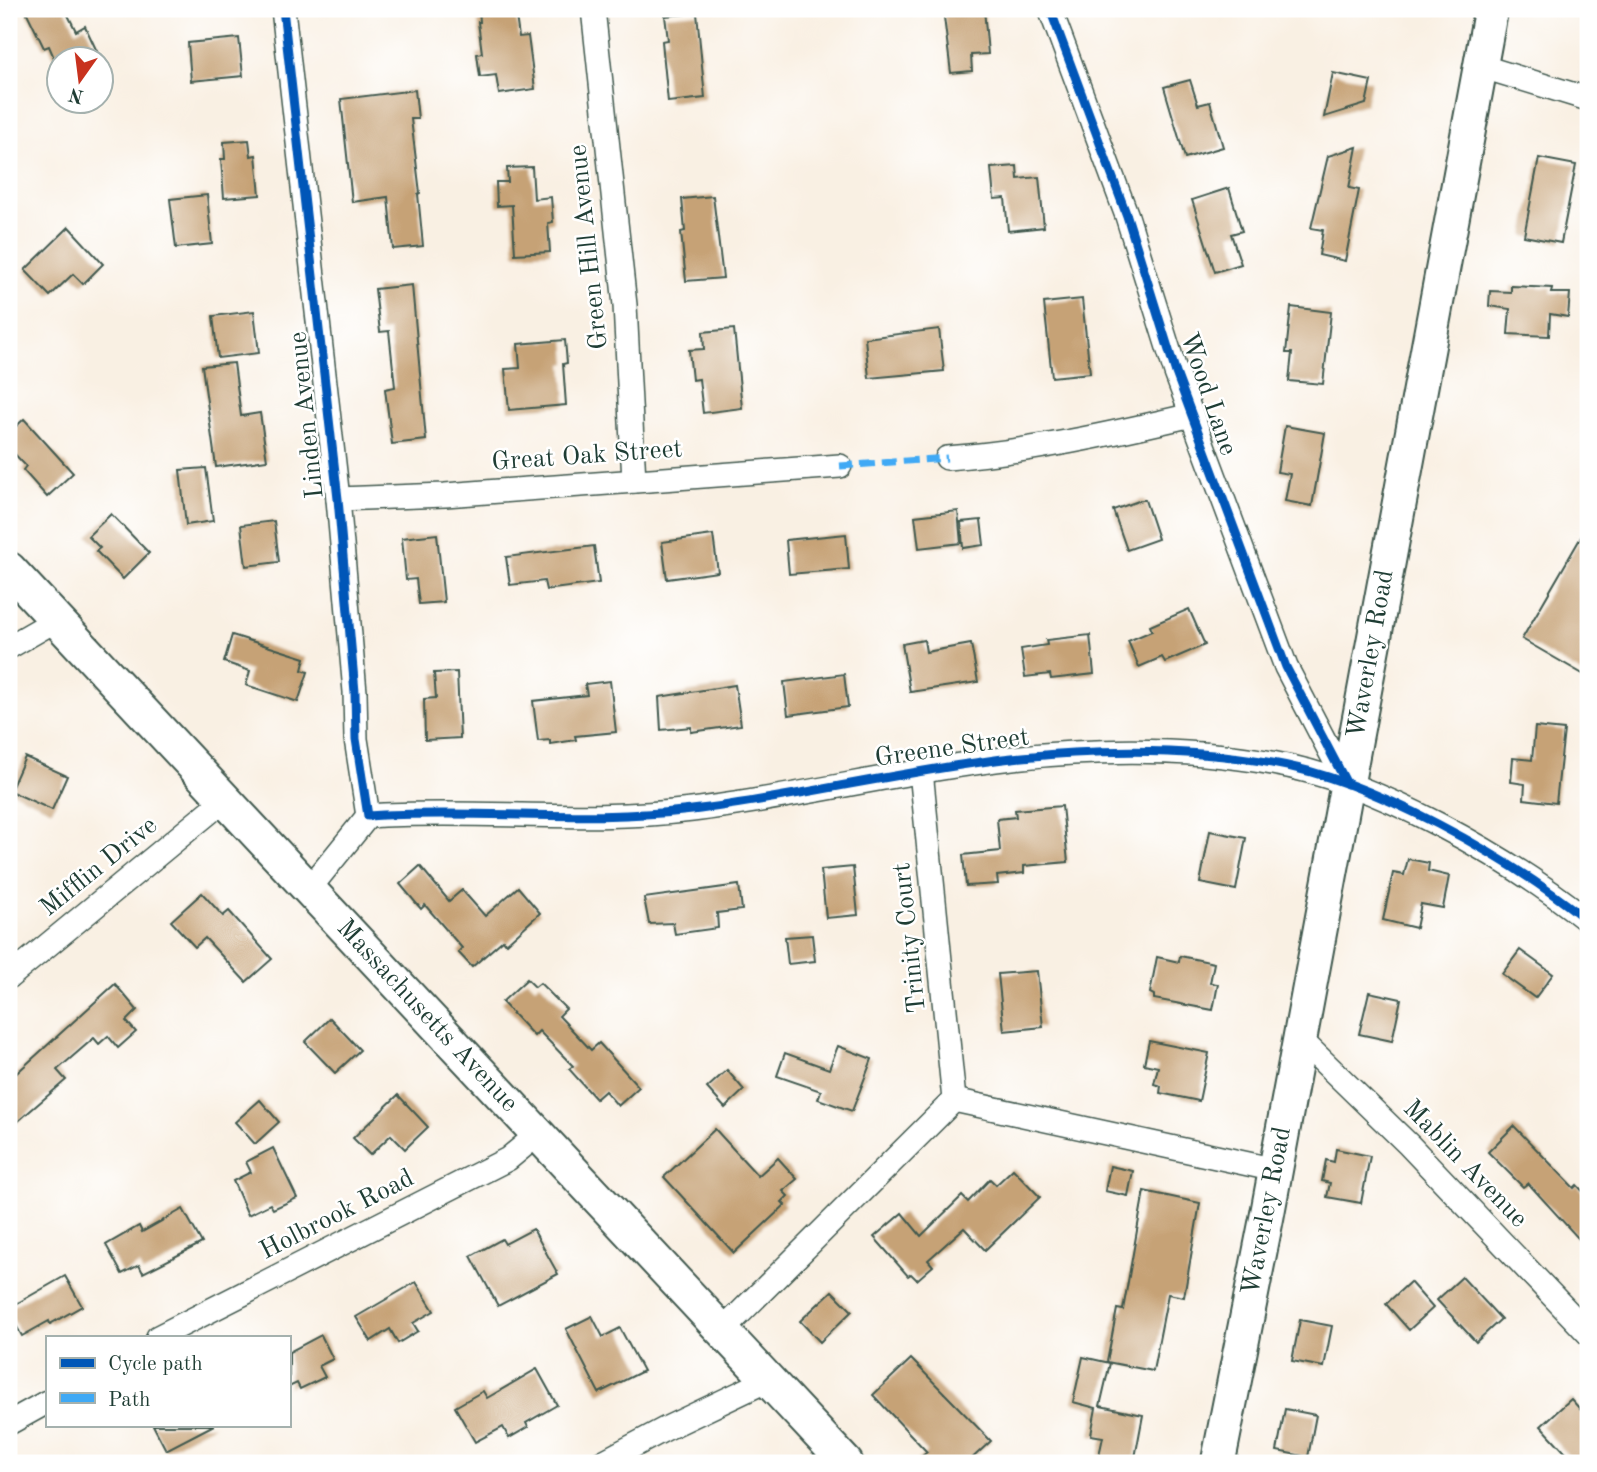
<svg xmlns="http://www.w3.org/2000/svg" width="1597" height="1472" font-family="'Old Standard TT',serif">
<style>
.building{fill:#c6a276}
.lines{fill:none;stroke-linecap:round;stroke-linejoin:round}
.minor-casing{stroke:#40584e;stroke-width:26}
.secondary-casing{stroke:#40584e;stroke-width:37}
.minor{stroke:#fff;stroke-width:23}
.secondary{stroke:#fff;stroke-width:33}
.quiet{stroke:#3fa9f5;stroke-width:7;stroke-dasharray:14 7;stroke-linecap:butt}
.cycleway-casing{stroke:#fff;stroke-width:13}
.cycleway{stroke:#0057b8;stroke-width:9}
.labels{text-anchor:middle;dominant-baseline:central;stroke-width:5;stroke-linejoin:round;paint-order:stroke}
.street-label{font-size:26px;fill:#1f3d34;stroke:#fff}
</style>
<rect width="100%" height="100%" fill="#fff"/>
<filter id="ink" filterUnits="userSpaceOnUse"><feTurbulence type="fractalNoise" baseFrequency=".0143" numOctaves="2"/><feDisplacementMap in="SourceGraphic" scale="14" xChannelSelector="R" yChannelSelector="G"/><feConvolveMatrix kernelMatrix="1 2 1 2 8 2 1 2 1" color-interpolation-filters="sRGB"/></filter>
<filter id="wash" filterUnits="userSpaceOnUse"><feTurbulence type="fractalNoise" baseFrequency=".00686" numOctaves="4" result="noise"/><feDisplacementMap in="SourceGraphic" scale="28" xChannelSelector="R" yChannelSelector="G"/><feGaussianBlur stdDeviation="1.57" result="paint"/><feColorMatrix in="noise" values="0 0 0 0 0 0 0 0 0 0 0 0 0 0 0 0 0 1.4 0 .05"/><feComposite in="paint" operator="in"/></filter>
<g filter="url(#wash)">
<rect width="100%" height="100%" fill="#f9f0e3"/>
<g id="blocks">
<g class="building">
<polygon points="25,9 65,9 76,31 85,26 101,60 55,60 49,46 44,48"/>
<polygon points="479,9 515,9 519,37 528,36 535,89 499,94 496,75 480,77 477,54 482,53 478,22 480,22"/>
<polygon points="943,9 984,9 988,54 971,55 972,71 951,73"/>
<polygon points="697,13 705,98 668,102 662,41 668,40 665,16"/>
<polygon points="239,38 243,76 191,81 188,43"/>
<polygon points="1333,73 1371,81 1366,104 1324,117"/>
<polygon points="1190,80 1198,105 1210,102 1223,147 1185,158 1164,87"/>
<polygon points="415,90 418,119 411,119 420,193 418,194 423,246 393,249 388,197 352,202 341,99"/>
<polygon points="249,140 251,156 256,155 260,195 224,198 221,159 225,159 224,142"/>
<polygon points="1357,147 1349,188 1359,190 1345,261 1319,255 1323,230 1311,228 1328,156"/>
<polygon points="1539,158 1576,165 1561,243 1524,236"/>
<polygon points="1017,166 1018,179 1039,177 1044,227 1008,231 1005,198 994,199 991,168"/>
<polygon points="532,167 534,199 551,197 553,222 548,223 550,252 515,254 512,205 497,206 496,182 508,182 507,168"/>
<polygon points="1229,188 1242,231 1231,234 1241,264 1215,272 1192,200"/>
<polygon points="207,195 212,244 176,248 170,199"/>
<polygon points="713,196 723,278 686,281 681,232 685,231 682,199"/>
<polygon points="69,227 103,264 83,284 73,274 50,296 25,270"/>
<polygon points="412,285 426,440 392,444 385,389 395,387 389,331 380,332 375,289"/>
<polygon points="1511,286 1552,288 1551,293 1570,293 1568,317 1550,314 1549,336 1508,334 1510,309 1489,306 1490,291 1511,292"/>
<polygon points="1082,299 1090,373 1052,377 1044,303"/>
<polygon points="1291,307 1331,312 1323,384 1289,381 1292,353 1286,353"/>
<polygon points="254,311 259,353 218,358 213,316"/>
<polygon points="734,329 742,408 703,413 699,379 692,380 689,350 704,349 703,332"/>
<polygon points="939,329 944,371 869,378 865,338"/>
<polygon points="565,340 567,363 563,364 566,405 509,410 505,369 520,368 518,344"/>
<polygon points="234,363 241,416 260,413 267,460 216,467 202,366"/>
<polygon points="24,419 73,473 47,497 23,470 26,466 9,448 9,433"/>
<polygon points="1285,426 1325,433 1312,506 1285,501 1290,474 1277,472"/>
<polygon points="206,468 213,521 186,525 180,470"/>
<polygon points="1141,500 1145,500 1158,539 1127,550 1113,510"/>
<polygon points="958,511 961,543 919,548 915,516"/>
<polygon points="111,514 149,553 123,579 96,551 100,548 88,536"/>
<polygon points="981,520 984,545 963,548 961,522"/>
<polygon points="274,521 279,562 246,566 241,525"/>
<polygon points="1588,525 1588,677 1522,639"/>
<polygon points="437,534 444,602 419,604 416,579 406,580 402,538"/>
<polygon points="846,534 849,569 789,574 786,540"/>
<polygon points="713,535 718,572 667,579 662,542"/>
<polygon points="594,546 599,583 546,590 544,581 510,585 506,557"/>
<polygon points="1189,609 1205,645 1165,662 1162,657 1139,667 1128,641 1152,631 1150,626"/>
<polygon points="232,635 305,658 302,670 308,672 298,702 246,685 250,671 224,662"/>
<polygon points="1090,635 1094,674 1051,679 1050,674 1025,677 1021,649 1047,645 1046,640"/>
<polygon points="924,640 926,652 971,644 978,682 910,692 902,644"/>
<polygon points="457,672 460,738 425,740 424,699 436,698 434,673"/>
<polygon points="844,674 848,707 788,715 784,682"/>
<polygon points="610,681 616,732 575,736 576,740 550,744 550,740 538,741 533,701 587,695 585,684"/>
<polygon points="735,685 741,725 691,732 691,727 661,730 659,697"/>
<polygon points="1535,727 1564,730 1556,803 1524,799 1525,784 1511,782 1513,758 1532,760"/>
<polygon points="25,757 67,776 52,810 10,791"/>
<polygon points="1062,806 1068,862 1024,866 1024,873 997,876 998,884 966,886 963,855 1000,851 997,819 1016,817 1015,810"/>
<polygon points="1210,831 1246,838 1236,890 1200,883"/>
<polygon points="1408,859 1429,863 1428,871 1449,876 1443,908 1421,904 1416,928 1383,920 1393,873 1404,875"/>
<polygon points="420,866 449,901 462,890 485,916 518,887 540,913 506,944 503,940 472,967 458,952 462,948 425,905 421,909 400,884"/>
<polygon points="853,867 858,915 826,918 821,870"/>
<polygon points="739,885 742,910 717,913 718,928 675,934 673,923 649,924 644,898"/>
<polygon points="202,893 223,916 229,911 272,959 246,982 205,938 195,947 171,921"/>
<polygon points="812,935 815,961 788,964 785,937"/>
<polygon points="1520,950 1553,974 1535,998 1502,974"/>
<polygon points="1180,956 1214,963 1210,983 1218,984 1213,1010 1154,999 1154,995 1150,993 1157,957 1179,962"/>
<polygon points="1037,971 1043,1027 1004,1031 998,974"/>
<polygon points="527,979 535,987 540,983 566,1009 559,1016 591,1050 599,1043 639,1087 618,1106 605,1091 596,1099 569,1069 573,1066 539,1031 534,1036 502,1002"/>
<polygon points="115,984 137,1010 126,1021 136,1032 118,1048 108,1036 99,1044 94,1038 57,1070 66,1080 9,1129 9,1080"/>
<polygon points="1369,992 1401,999 1392,1041 1359,1034"/>
<polygon points="330,1018 360,1050 335,1073 305,1042"/>
<polygon points="1149,1041 1209,1053 1199,1101 1160,1093 1161,1086 1154,1084 1158,1067 1144,1064"/>
<polygon points="838,1046 872,1059 852,1111 818,1099 821,1091 777,1076 785,1053 829,1069"/>
<polygon points="727,1070 744,1090 725,1108 707,1088"/>
<polygon points="398,1095 428,1127 405,1149 391,1135 370,1155 353,1138"/>
<polygon points="260,1100 279,1122 255,1144 235,1122"/>
<polygon points="1514,1126 1574,1188 1577,1185 1588,1197 1588,1249 1528,1183 1523,1187 1488,1152"/>
<polygon points="715,1129 758,1176 778,1158 797,1179 783,1191 788,1196 782,1202 785,1205 734,1253 664,1177"/>
<polygon points="273,1148 297,1198 273,1209 270,1204 248,1215 233,1181 251,1172 246,1162"/>
<polygon points="1336,1149 1370,1156 1361,1203 1327,1197 1330,1183 1322,1181 1326,1160 1334,1162"/>
<polygon points="1110,1166 1133,1171 1128,1196 1105,1191"/>
<polygon points="1013,1169 1040,1197 985,1250 964,1228 928,1260 933,1266 917,1280 911,1274 908,1276 874,1237 902,1213 921,1236 962,1196 968,1202 990,1179 996,1185"/>
<polygon points="1144,1191 1200,1203 1184,1297 1168,1294 1153,1371 1107,1362 1117,1309 1123,1310"/>
<polygon points="183,1209 202,1243 143,1273 139,1265 122,1274 106,1245 139,1226 142,1232"/>
<polygon points="533,1229 558,1274 498,1306 471,1256 502,1239 505,1244"/>
<polygon points="65,1276 82,1306 50,1324 49,1321 22,1336 9,1313 9,1308"/>
<polygon points="1462,1277 1501,1319 1476,1342 1437,1300"/>
<polygon points="416,1282 434,1311 413,1323 418,1331 398,1343 390,1329 371,1341 356,1317"/>
<polygon points="1410,1282 1433,1308 1409,1330 1386,1304"/>
<polygon points="832,1291 852,1311 820,1342 800,1321"/>
<polygon points="592,1316 603,1337 620,1328 643,1371 599,1393 566,1329"/>
<polygon points="1300,1320 1332,1326 1324,1367 1292,1361"/>
<polygon points="321,1335 333,1359 319,1366 325,1377 300,1389 297,1383 289,1387 289,1352"/>
<polygon points="1083,1357 1110,1363 1100,1406 1143,1415 1134,1463 1098,1460 1103,1437 1091,1435 1096,1408 1073,1402"/>
<polygon points="911,1359 991,1441 967,1463 914,1463 927,1452 873,1395"/>
<polygon points="537,1369 557,1405 526,1423 528,1427 509,1438 503,1427 475,1442 455,1407 483,1391 487,1398"/>
<polygon points="1571,1399 1588,1418 1588,1463 1575,1463 1541,1426"/>
<polygon points="1285,1409 1316,1415 1308,1457 1277,1451"/>
<polygon points="153,1425 214,1425 166,1450"/>
</g>
</g>
</g>
<g filter="url(#ink)">
<use href="#blocks" fill-opacity="0" stroke="#40584e" stroke-width="2"/>
<g class="lines">
<defs>
<g id="minor">
<polyline points="283,9 338,499 355,692 356,739 368,816"/>
<polyline points="593,9 625,305 634,481"/>
<polyline points="1050,9 1127,216 1176,373 1286,667 1347,784"/>
<polyline points="1480,66 1588,99"/>
<path d="M947,458C1030,452 1111,434 1192,415"/>
<polyline points="338,499 445,495 840,466"/>
<polyline points="9,647 56,620"/>
<path d="M368,816C476,809 585,823 692,810C800,797 905,770 1012,758C1097,749 1188,748 1272,763C1373,780 1509,857 1588,921"/>
<polyline points="309,889 368,816"/>
<polyline points="9,977 224,800"/>
<polyline points="1299,1038 1409,1145 1588,1333"/>
<polyline points="954,1100 1276,1170"/>
<polyline points="723,1330 954,1100 921,771"/>
<polyline points="158,1337 508,1159 537,1135"/>
<polyline points="9,1423 47,1402"/>
<polyline points="601,1463 665,1429 768,1380"/>
</g>
<g id="secondary">
<polyline points="9,569 846,1463"/>
<polyline points="1218,1463 1267,1216 1491,9"/>
</g>
</defs>
<use href="#minor" class="minor-casing"/>
<use href="#secondary" class="secondary-casing"/>
<use href="#minor" class="minor"/>
<use href="#secondary" class="secondary"/>
<polyline class="quiet" points="840,466 947,458"/>
<defs>
<g id="cycleway">
<path d="M283,9L338,499L355,692L356,739L368,816C476,809 585,823 692,810C800,797 905,770 1012,758C1097,749 1188,748 1272,763C1373,780 1509,857 1588,921"/>
<polyline points="1050,9 1127,216 1176,373 1286,667 1347,784"/>
</g>
</defs>
<use href="#cycleway" class="cycleway-casing"/>
<use href="#cycleway" class="cycleway"/>
</g>
</g>
<g class="labels">
<g class="street-label">
<text transform="translate(589 247) rotate(-96)">Green Hill Avenue</text>
<text transform="translate(1208 394) rotate(71)">Wood Lane</text>
<text transform="translate(307 415) rotate(-96)">Linden Avenue</text>
<text transform="translate(587 456) rotate(-4)">Great Oak Street</text>
<text transform="translate(1371 654) rotate(-80)">Waverley Road</text>
<text transform="translate(952 748) rotate(-8)">Greene Street</text>
<text transform="translate(99 867) rotate(-39)">Mifflin Drive</text>
<text transform="translate(910 938) rotate(-96)">Trinity Court</text>
<text transform="translate(427 1016) rotate(47)">Massachusetts Avenue</text>
<text transform="translate(1465 1164) rotate(46)">Mablin Avenue</text>
<text transform="translate(1267 1211) rotate(-79)">Waverley Road</text>
<text transform="translate(337 1215) rotate(-27)">Holbrook Road</text>
</g>
</g>
<rect width="1597" height="1472" fill="none" stroke="#fff" stroke-width="35"/>
<rect x="46" y="1336" width="245" height="91" fill="#ffffff" stroke="#a5b1ae" stroke-width="2"/>
<rect x="60" y="1358" width="35" height="10" fill="#0057b8" stroke="#a5b1ae" stroke-width="2"/>
<text x="108" y="1370" font-size="21" fill="#1f3d34">Cycle path</text>
<rect x="60" y="1393" width="35" height="10" fill="#3fa9f5" stroke="#a5b1ae" stroke-width="2"/>
<text x="108" y="1406" font-size="21" fill="#1f3d34">Path</text>
<g transform="translate(80 80) rotate(194)"><circle r="33" fill="#ffffff" stroke="#a5b1ae" stroke-width="2"/>
<path d="M0-5L12 26L0 18L-12 26Z" fill="#c8321e"/>
<text y="-10" font-size="19" font-weight="bold" text-anchor="middle" fill="#1f3d34">N</text>
</g>
</svg>
